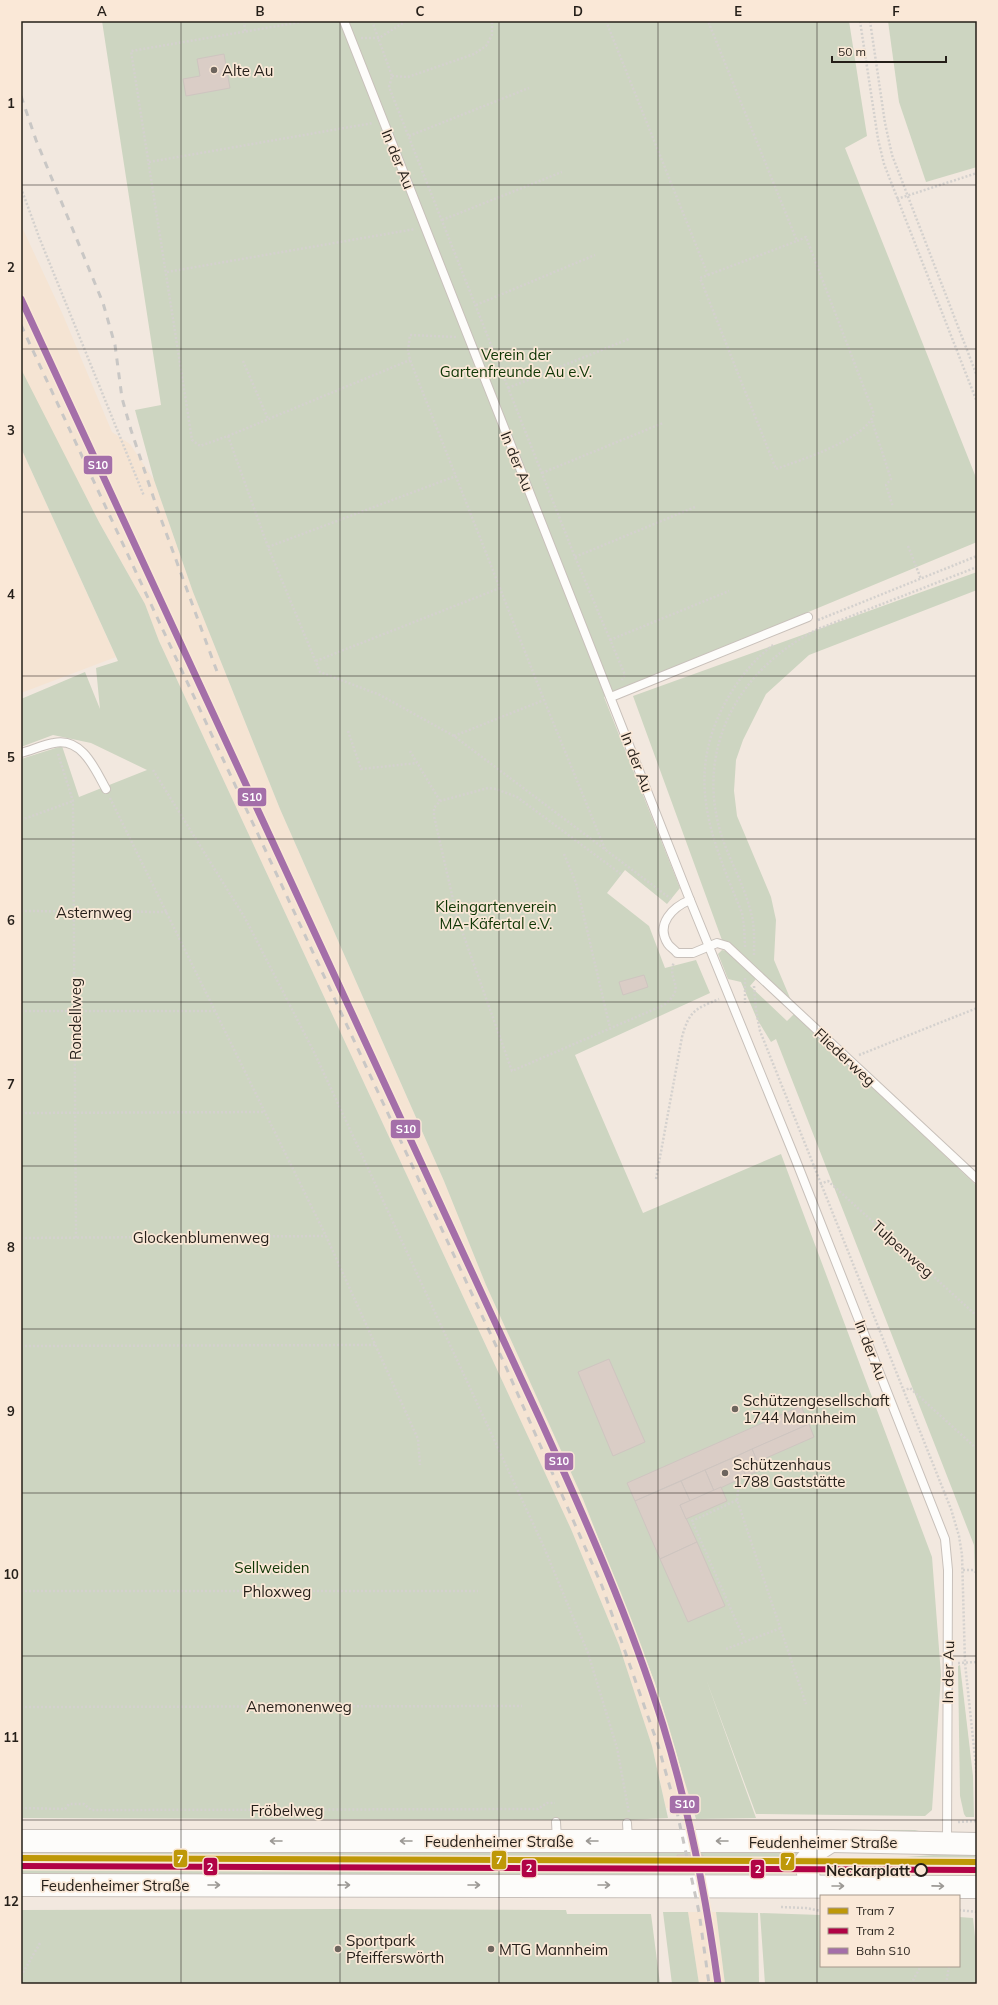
<svg xmlns="http://www.w3.org/2000/svg" width="998" height="2005" font-family="Mulish,sans-serif">
<style>
.built{fill:#f5e4d3}
.green{fill:#cdd5c1;fill-rule:evenodd}
.building{fill:#dacdc6;stroke:#cec5c0}
.lines{fill:none;stroke-linecap:round;stroke-linejoin:round}
.service-casing{stroke:#c8c0ba;stroke-width:10}
.secondary-casing{stroke:#c8c0ba;stroke-width:24}
.path{stroke:#d4d1ce;stroke-width:2.5;stroke-dasharray:2 2;stroke-linecap:butt}
.service{stroke:#fdfcfa;stroke-width:8}
.secondary{stroke:#fdfcfa;stroke-width:22}
.rail{stroke:#c9c7c5;stroke-width:3;stroke-dasharray:7 7;stroke-linecap:butt}
.rail-1-casing{stroke:#fae8d7;stroke-width:10}
.rail-1{stroke:#a46fa9;stroke-width:7}
.tram-1-casing{stroke:#fae8d7;stroke-width:9}
.tram-2-casing{stroke:#fae8d7;stroke-width:9}
.tram-1{stroke:#be9808;stroke-width:6}
.tram-2{stroke:#b10346;stroke-width:6}
.oneway{stroke:#9c9995}
.grid{fill:none;stroke:#251f19;stroke-width:1;stroke-opacity:0.55}
.poi-dot{fill:#6d655e;stroke:#fae8d7;stroke-width:1.5}
.stop-dot{fill:#fae8d7;stroke:#251f19;stroke-width:2}
.labels{text-anchor:middle;dominant-baseline:central;stroke-width:3.5;stroke-linejoin:round;paint-order:stroke}
.poi-label{font-size:15px;fill:#251f19;stroke:#fae8d7;text-anchor:start}
.street-label{font-size:15px;fill:#251f19;stroke:#fae8d7}
.park-label{font-size:15px;fill:#0e3504;stroke:#fae8d7}
.stop-label{font-size:15px;font-weight:bold;fill:#251f19;stroke:#fae8d7;text-anchor:end}
.line-badge{stroke:#fae8d7;stroke-width:1.5}
.badge-label{font-size:11px;text-anchor:middle;font-weight:bold;fill:#fff}
.neatline{fill:none;stroke:#251f19;stroke-width:1.5}
.grid-label{font-size:13px;text-anchor:middle;font-weight:bold;fill:#251f19}
</style>
<rect width="100%" height="100%" fill="#f2e8df"/>
<g class="built">
<polygon points="21,225 63,315 112,432 130,444 154,480 193,592 280,809 444,1181 486,1285 583,1499 655,1683 693,1806 666,1808 652,1746 619,1645 571,1529 159,641 145,604 99,522 21,371"/>
<polygon points="21,448 116,657 21,693"/>
<polygon points="688,1912 716,1912 725,1984 699,1984"/>
</g>
<g class="green">
<polygon points="102,21 849,21 867,136 845,148 977,480 977,542 604,697 680,888 667,904 625,870 607,893 649,926 665,968 696,960 710,993 575,1055 643,1213 781,1154 932,1557 941,1675 932,1810 925,1816 756,1814 706,1679 756,1818 696,1819 655,1683 583,1499 486,1285 444,1181 280,809 193,592 154,480 135,410 161,405"/>
<polygon points="888,21 977,21 977,167 926,182 899,102"/>
<polygon points="21,369 99,522 145,604 159,641 571,1529 619,1645 652,1746 668,1818 625,1820 21,1818 21,759 62,746 79,797 147,770 91,743 53,735 21,747 21,699 85,672 100,709 96,668 118,661 21,448"/>
<path d="M977,572V590L809,655L766,694L743,740L736,760L734,791L737,816L771,897L776,920L774,960L798,1017L977,1186V1633L974,1545L776,1039L771,1042L757,1019L741,982L728,979L718,954L722,950L726,951L633,696ZM756,979L794,1014L787,1021L750,986Z"/>
<polygon points="960,1665 973,1776 974,1817 966,1817 964,1814 960,1796 958,1666"/>
<polygon points="698,1829 919,1830 906,1833 698,1832"/>
<polygon points="21,1849 799,1849 798,1874 21,1877"/>
<polygon points="975,1852 975,1860 822,1860 824,1858 906,1857"/>
<polygon points="341,1909 566,1910 567,1914 651,1914 660,1984 21,1984 21,1910"/>
<polygon points="663,1912 688,1912 699,1984 672,1984"/>
<polygon points="716,1912 758,1913 759,1984 725,1984"/>
<polygon points="760,1913 821,1915 821,1966 959,1966 959,1917 973,1918 977,1955 977,1984 765,1984"/>
</g>
<g class="building">
<polygon points="224,54 230,88 186,96 183,79 200,76 197,59"/>
<polygon points="644,975 648,987 623,995 619,982"/>
<polygon points="609,1359 645,1442 613,1456 578,1372"/>
<polygon points="801,1406 809,1424 635,1501 627,1483"/>
<polygon points="809,1424 814,1437 757,1462 752,1449"/>
<polygon points="752,1449 761,1470 746,1476 737,1456"/>
<polygon points="737,1456 746,1476 714,1491 705,1470"/>
<polygon points="705,1470 714,1491 690,1501 681,1481"/>
<polygon points="681,1481 690,1501 680,1505 697,1542 660,1559 635,1501"/>
<polygon points="721,1487 727,1501 686,1519 680,1505"/>
<polygon points="697,1542 725,1606 688,1622 660,1559"/>
<polygon points="677,1855 703,1855 703,1856 677,1857"/>
</g>
<g class="lines">
<defs>
<g id="service">
<polyline points="344,21 690,900 795,1158 945,1539 948,1570 947,1843"/>
<polyline points="611,697 808,617"/>
<path d="M21,753C32,750 43,745 54,743C82,737 95,769 106,789"/>
<path d="M690,900C673,907 655,924 668,944C670,947 675,950 677,953H693L717,943L727,946L977,1179"/>
<polyline points="556,1822 557,1840"/>
<polyline points="627,1823 628,1840"/>
</g>
<g id="secondary">
<polyline points="21,1841 831,1841 977,1844"/>
<polyline points="21,1885 977,1887"/>
<polyline points="810,1885 806,1861 817,1850 831,1841"/>
</g>
</defs>
<use href="#service" class="service-casing"/>
<use href="#secondary" class="secondary-casing"/>
<g class="path">
<polyline points="244,21 245,31"/>
<polyline points="307,21 131,51 192,440 200,446 228,436 410,360"/>
<polyline points="372,21 392,76 389,87 575,557 625,675 622,680"/>
<path d="M606,21L708,275L700,278L776,469C800,460 865,440 874,414L806,237L797,241L708,21"/>
<polyline points="860,21 878,139 884,164 977,402"/>
<polyline points="870,21 885,123 892,155 977,376"/>
<polyline points="361,38 379,38 406,21"/>
<polyline points="392,76 408,77 474,54 486,46 492,35 492,21"/>
<polyline points="409,136 529,88"/>
<polyline points="149,162 373,123"/>
<polyline points="21,188 39,237 144,496"/>
<polyline points="897,199 977,173"/>
<polyline points="442,220 562,172"/>
<polyline points="167,272 415,229"/>
<polyline points="708,275 797,241"/>
<polyline points="476,305 595,255"/>
<polyline points="456,337 410,335 408,350 410,360 544,700 605,849"/>
<polyline points="243,361 268,419"/>
<polyline points="508,388 629,339"/>
<polyline points="872,421 891,479 886,485 893,507"/>
<polyline points="228,436 268,547 320,672 380,695 454,736 671,899"/>
<polyline points="542,473 663,423"/>
<polyline points="908,546 921,579"/>
<polyline points="268,547 456,476"/>
<polyline points="575,557 695,507"/>
<polyline points="818,620 977,556"/>
<polyline points="610,640 729,591"/>
<polyline points="316,661 500,588"/>
<polyline points="348,731 361,769 417,763"/>
<polyline points="454,736 544,700"/>
<polyline points="410,751 440,801"/>
<polyline points="58,754 73,801 76,1238"/>
<polyline points="153,770 245,918 314,1052 543,1545 588,1653 617,1748 629,1813"/>
<polyline points="110,798 326,1236 418,1439 420,1465"/>
<polyline points="21,820 73,801"/>
<polyline points="564,854 576,883 610,1028"/>
<path d="M621,874L517,797L496,789L488,788L440,801L434,808V816L457,917L512,1071L664,1005C688,986 666,981 674,962"/>
<polyline points="21,911 167,912"/>
<path d="M745,947L744,926L742,913C712,839 684,780 725,703C737,681 753,660 773,645"/>
<path d="M754,955C754,941 755,926 751,913C744,883 727,857 719,827C697,742 742,667 818,629L977,567"/>
<polyline points="745,978 745,1003"/>
<polyline points="754,986 756,1010 760,1031 951,1509 959,1536 962,1555 965,1663 977,1776"/>
<polyline points="21,1011 216,1011"/>
<polyline points="859,1055 977,1008"/>
<polyline points="21,1113 265,1112"/>
<path d="M656,1179L682,1037C689,1011 695,1009 719,999"/>
<polyline points="820,1184 828,1181 977,1316"/>
<polyline points="21,1238 326,1236"/>
<polyline points="21,1346 376,1345"/>
<polyline points="903,1391 910,1388 977,1449"/>
<polyline points="738,1490 737,1500 806,1704"/>
<polyline points="737,1500 692,1521 745,1641"/>
<polyline points="963,1570 973,1570 977,1573"/>
<polyline points="21,1591 478,1591"/>
<polyline points="726,1649 781,1628"/>
<polyline points="958,1663 977,1662"/>
<polyline points="21,1707 522,1706"/>
<polyline points="21,1808 65,1809 69,1804 84,1804 91,1810 538,1809 547,1803 555,1803"/>
<polyline points="958,1822 977,1821"/>
<polyline points="781,1907 806,1908 821,1911"/>
<polyline points="959,1910 977,1912"/>
<polyline points="21,1976 40,1943"/>
<polyline points="911,1984 921,1966"/>
<polyline points="946,1984 949,1966"/>
</g>
<use href="#service" class="service"/>
<use href="#secondary" class="secondary"/>
<g class="rail">
<polyline points="21,96 36,140 103,303 115,345 122,398 131,430 157,508 219,677"/>
<polyline points="21,325 505,1365 602,1586 658,1745 677,1812 699,1912 709,1984"/>
</g>
<defs>
<path id="rail-1" d="M21,299L539,1417C585,1518 630,1619 663,1725C689,1810 706,1896 718,1984"/>
</defs>
<use href="#rail-1" class="rail-1-casing"/>
<use href="#rail-1" class="rail-1"/>
<defs>
<polyline id="tram-1" points="21,1858 977,1862"/>
<polyline id="tram-2" points="21,1866 977,1870"/>
</defs>
<use href="#tram-1" class="tram-1-casing"/>
<use href="#tram-2" class="tram-2-casing"/>
<use href="#tram-1" class="tram-1"/>
<use href="#tram-2" class="tram-2"/>
</g>
<defs><path id="oneway-shaft" d="M-6 0H5M1.5-3L5.5 0L1.5 3" fill="none" stroke-width="1.6" stroke-linecap="round" stroke-linejoin="round"/></defs>
<g class="oneway">
<use href="#oneway-shaft" transform="translate(276 1841) rotate(180)"/>
<use href="#oneway-shaft" transform="translate(406 1841) rotate(180)"/>
<use href="#oneway-shaft" transform="translate(592 1841) rotate(-180)"/>
<use href="#oneway-shaft" transform="translate(722 1841) rotate(-180)"/>
<use href="#oneway-shaft" transform="translate(214 1885)"/>
<use href="#oneway-shaft" transform="translate(344 1885)"/>
<use href="#oneway-shaft" transform="translate(474 1885)"/>
<use href="#oneway-shaft" transform="translate(604 1885)"/>
<use href="#oneway-shaft" transform="translate(838 1886)"/>
<use href="#oneway-shaft" transform="translate(938 1886) rotate(1)"/>
</g>
<path class="grid" d="M181,21V1984M340,21V1984M499,21V1984M658,21V1984M817,21V1984M21,185H977M21,349H977M21,512H977M21,676H977M21,839H977M21,1002H977M21,1166H977M21,1329H977M21,1493H977M21,1656H977M21,1820H977"/>
<g class="poi-dot">
<circle cx="214" cy="70" r="4"/>
<circle cx="735" cy="1409" r="4"/>
<circle cx="725" cy="1473" r="4"/>
<circle cx="338" cy="1949" r="4"/>
<circle cx="491" cy="1949" r="4"/>
</g>
<circle class="stop-dot" cx="921" cy="1870" r="6"/>
<g class="labels">
<g class="poi-label">
<text x="222" y="70">Alte Au</text>
<text x="743" y="1400">Schützengesellschaft<tspan x="743" dy="17">1744 Mannheim</tspan></text>
<text x="733" y="1464">Schützenhaus<tspan x="733" dy="17">1788 Gaststätte</tspan></text>
<text x="346" y="1940">Sportpark<tspan x="346" dy="17">Pfeifferswörth</tspan></text>
<text x="499" y="1949">MTG Mannheim</text>
</g>
<g class="street-label">
<text transform="translate(398 159) rotate(68)">In der Au</text>
<text transform="translate(517 461) rotate(68)">In der Au</text>
<text transform="translate(637 762) rotate(69)">In der Au</text>
<text x="94" y="912">Asternweg</text>
<text transform="translate(75 1019) rotate(-90)">Rondellweg</text>
<text transform="translate(845 1057) rotate(43)">Fliederweg</text>
<text x="201" y="1237">Glockenblumenweg</text>
<text transform="translate(903 1249) rotate(42)">Tulpenweg</text>
<text transform="translate(871 1350) rotate(69)">In der Au</text>
<text x="277" y="1591">Phloxweg</text>
<text transform="translate(948 1672) rotate(-89)">In der Au</text>
<text x="299" y="1706">Anemonenweg</text>
<text x="287" y="1810">Fröbelweg</text>
<text x="499" y="1841">Feudenheimer Straße</text>
<text x="823" y="1842">Feudenheimer Straße</text>
<text x="115" y="1885">Feudenheimer Straße</text>
</g>
<g class="park-label">
<text x="516" y="354">Verein der<tspan x="516" dy="17">Gartenfreunde Au e.V.</tspan></text>
<text x="496" y="906">Kleingartenverein<tspan x="496" dy="17">MA-Käfertal e.V.</tspan></text>
<text x="272" y="1567">Sellweiden</text>
</g>
<g class="stop-label">
<text x="910" y="1870">Neckarplatt</text>
</g>
</g>
<g class="line-badge">
<rect x="83" y="455" width="30" height="20" rx="4" fill="#a46fa9"/>
<rect x="237" y="787" width="30" height="20" rx="4" fill="#a46fa9"/>
<rect x="390" y="1119" width="31" height="20" rx="4" fill="#a46fa9"/>
<rect x="544" y="1452" width="30" height="19" rx="4" fill="#a46fa9"/>
<rect x="669" y="1795" width="31" height="19" rx="4" fill="#a46fa9"/>
<rect x="173" y="1849" width="15" height="19" rx="4" fill="#be9808"/>
<rect x="491" y="1850" width="16" height="20" rx="4" fill="#be9808"/>
<rect x="780" y="1852" width="15" height="19" rx="4" fill="#be9808"/>
<rect x="203" y="1857" width="15" height="19" rx="4" fill="#b10346"/>
<rect x="521" y="1859" width="16" height="19" rx="4" fill="#b10346"/>
<rect x="750" y="1859" width="15" height="20" rx="4" fill="#b10346"/>
</g>
<g class="badge-label">
<text x="98" y="469">S10</text>
<text x="252" y="801">S10</text>
<text x="406" y="1133">S10</text>
<text x="559" y="1465">S10</text>
<text x="685" y="1808">S10</text>
<text x="180" y="1863">7</text>
<text x="499" y="1864">7</text>
<text x="788" y="1865">7</text>
<text x="210" y="1871">2</text>
<text x="529" y="1872">2</text>
<text x="758" y="1873">2</text>
</g>
<rect width="998" height="2005" fill="none" stroke="#fae8d7" stroke-width="44"/>
<rect x="820" y="1895" width="140" height="72" fill="#fae8d7" stroke="#a5988b"/>
<rect x="828" y="1908" width="20" height="6" fill="#be9808" stroke="#a5988b"/>
<text x="856" y="1915" font-size="12" fill="#251f19">Tram 7</text>
<rect x="828" y="1928" width="20" height="6" fill="#b10346" stroke="#a5988b"/>
<text x="856" y="1935" font-size="12" fill="#251f19">Tram 2</text>
<rect x="828" y="1948" width="20" height="6" fill="#a46fa9" stroke="#a5988b"/>
<text x="856" y="1955" font-size="12" fill="#251f19">Bahn S10</text>
<path d="M832 56v6h114v-6" fill="none" stroke="#251f19" stroke-width="2"/>
<text x="838" y="56" font-size="12" fill="#251f19" stroke="#fae8d7" stroke-width="3" paint-order="stroke">50 m</text>
<rect x="22" y="22" width="954" height="1961" class="neatline"/>
<g class="grid-label">
<text x="102" y="16">A</text>
<text x="260" y="16">B</text>
<text x="420" y="16">C</text>
<text x="578" y="16">D</text>
<text x="738" y="16">E</text>
<text x="896" y="16">F</text>
<text x="11" y="108">1</text>
<text x="11" y="272">2</text>
<text x="11" y="435">3</text>
<text x="11" y="599">4</text>
<text x="11" y="762">5</text>
<text x="11" y="925">6</text>
<text x="11" y="1089">7</text>
<text x="11" y="1252">8</text>
<text x="11" y="1416">9</text>
<text x="11" y="1579">10</text>
<text x="11" y="1742">11</text>
<text x="11" y="1906">12</text>
</g>
</svg>
